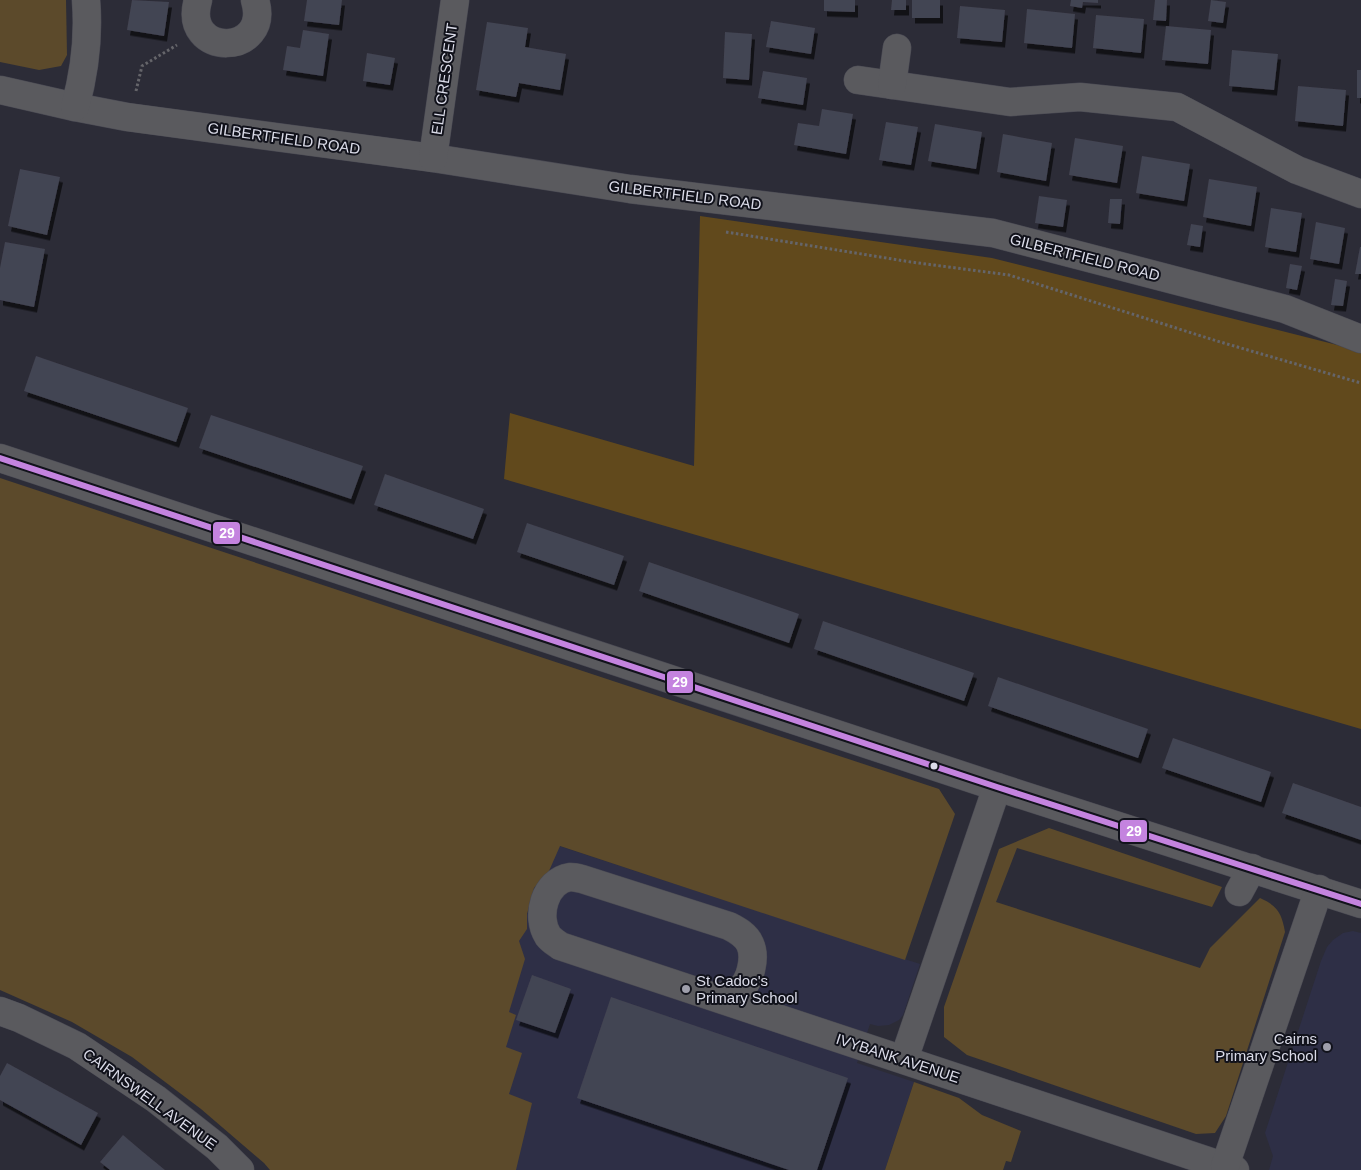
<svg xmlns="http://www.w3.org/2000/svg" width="1361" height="1170" font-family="Helvetica,sans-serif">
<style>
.built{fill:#2e2f46}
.green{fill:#5c4a2b}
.forest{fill:#61491c}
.building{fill:#434452;filter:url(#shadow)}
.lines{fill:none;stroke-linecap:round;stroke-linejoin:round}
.minor-casing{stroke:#494953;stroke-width:29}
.path{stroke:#65656a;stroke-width:3;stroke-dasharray:2.5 2.5;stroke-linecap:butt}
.minor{stroke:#5a5a5e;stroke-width:28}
.bus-1-casing{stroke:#11121b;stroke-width:10}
.bus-1{stroke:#c483df;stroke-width:6}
.bus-dot{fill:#dbdce9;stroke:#11121b;stroke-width:2}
.poi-dot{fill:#9e9eab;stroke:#11121b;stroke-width:2}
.labels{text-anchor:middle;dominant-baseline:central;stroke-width:4;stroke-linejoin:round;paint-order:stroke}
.street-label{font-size:15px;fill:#dbdce9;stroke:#11121b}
.poi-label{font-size:15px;fill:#dbdce9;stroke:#11121b;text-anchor:start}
.line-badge{stroke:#11121b;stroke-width:2}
.badge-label{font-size:14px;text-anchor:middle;font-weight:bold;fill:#fff}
</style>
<defs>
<filter id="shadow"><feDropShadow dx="3" dy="5.5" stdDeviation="0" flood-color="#0009"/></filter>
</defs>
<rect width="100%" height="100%" fill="#2c2c37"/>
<g class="built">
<polygon points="480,820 920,964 903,1015 899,1020 889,1025 878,1026 870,1024 857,1063 914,1082 885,1170 441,1170"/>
<polygon points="1353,931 1361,933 1361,1170 1269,1170 1273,1156 1265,1133 1321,961 1327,947 1333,940 1343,933"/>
</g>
<g class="green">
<polygon points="0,0 66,0 67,55 61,66 39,70 0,62"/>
<polygon points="0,478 939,789 955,814 905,960 560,846 549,871 534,888 527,914 527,929 519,941 525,959 509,1012 516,1015 506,1047 522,1053 509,1094 532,1103 516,1170 270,1170 264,1163 201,1109 132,1057 72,1022 0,990"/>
<path d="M1049,828L1222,887L1212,907L1017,848L996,902L1200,968L1210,948L1260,898C1278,906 1282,914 1285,932L1226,1116L1215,1133L1196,1134L967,1055L944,1037V1007L999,849Z"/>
<polygon points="914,1082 959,1098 982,1115 1021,1131 1011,1162 1006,1161 1003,1170 885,1170"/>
</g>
<polygon class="forest" points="700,216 992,258 1361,351 1361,729 504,479 510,413 694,466"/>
<g class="building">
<polygon points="132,0 169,2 164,36 127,30"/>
<polygon points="307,0 342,0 339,25 304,21"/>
<polygon points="824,0 855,0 855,12 824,11"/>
<polygon points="892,0 906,0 906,10 891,10"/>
<rect x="912" y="0" width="28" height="18"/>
<polygon points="1071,0 1098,0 1098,3 1083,2 1082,8 1070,6"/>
<polygon points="1155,0 1167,0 1166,21 1153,20"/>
<polygon points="1211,0 1226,2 1223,23 1208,21"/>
<polygon points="960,6 1005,10 1002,42 957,38"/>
<polygon points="1027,9 1075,14 1072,48 1024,43"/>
<polygon points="1096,15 1144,19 1141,53 1093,48"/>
<polygon points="771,21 815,28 811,54 766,47"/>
<polygon points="487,22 528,28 525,47 566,54 560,90 519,83 516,97 476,90"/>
<polygon points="1166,26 1211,30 1208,64 1162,60"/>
<polygon points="303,30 329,34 323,76 283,70 287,46 300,48"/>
<polygon points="725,32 752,34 749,80 723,78"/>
<polygon points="1232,50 1278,54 1274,90 1229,86"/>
<polygon points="367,53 395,58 390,85 363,81"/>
<rect x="1357" y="70" width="4" height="28"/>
<polygon points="763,71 807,78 803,105 758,98"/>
<polygon points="1298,86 1346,90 1343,126 1295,121"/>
<polygon points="822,109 853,114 846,154 794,145 798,123 819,126"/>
<polygon points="886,122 918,127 911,165 879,160"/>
<polygon points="935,124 982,132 976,169 928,161"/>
<polygon points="1003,134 1052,143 1046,181 997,172"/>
<polygon points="1075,138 1123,146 1117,183 1069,175"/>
<polygon points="1142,156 1190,164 1184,201 1136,193"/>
<polygon points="20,169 60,177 47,235 8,226"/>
<polygon points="1209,179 1257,187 1251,226 1203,217"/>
<polygon points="1039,196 1067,200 1063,227 1035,223"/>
<polygon points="1110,199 1122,199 1120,224 1108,223"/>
<polygon points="1271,208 1302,213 1296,252 1265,247"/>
<polygon points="1316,222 1345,228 1339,264 1310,259"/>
<polygon points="1191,224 1203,226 1200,247 1187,245"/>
<polygon points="5,242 45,249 34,307 0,300 0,268"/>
<polygon points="1360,247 1361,247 1361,274 1355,274"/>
<polygon points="1290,264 1302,266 1297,290 1286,288"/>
<polygon points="1335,279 1347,281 1343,306 1331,305"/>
<polygon points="36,356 188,408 176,442 24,391"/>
<polygon points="211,415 363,466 351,499 199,448"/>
<polygon points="385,474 484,509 473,539 374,505"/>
<polygon points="527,523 624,556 614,585 517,552"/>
<polygon points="649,562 799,614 789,643 639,591"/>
<polygon points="823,621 974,673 964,701 814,649"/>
<polygon points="998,677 1148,729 1138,758 988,706"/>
<polygon points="1173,738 1271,772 1261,802 1162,768"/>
<polygon points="1293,783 1361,807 1361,840 1282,813"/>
<polygon points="532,975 571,989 555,1033 516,1020"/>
<polygon points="611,997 848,1078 817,1170 789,1170 577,1098"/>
<polygon points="7,1063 98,1113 81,1145 0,1100 0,1076"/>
<polygon points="123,1135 143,1152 165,1170 110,1170 100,1162"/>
</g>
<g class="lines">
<defs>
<g id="minor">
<path d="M198,0C181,58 272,57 255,0"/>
<polyline points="858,80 1010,102 1080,97 1177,107 1297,170 1361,194"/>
<polyline points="892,85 897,48"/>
<polyline points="0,90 75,107 127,117 433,158 630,189 993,233 1285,309 1361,339"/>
<path d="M75,107C85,71 89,37 86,0"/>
<polyline points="433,158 455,0"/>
<polyline points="0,458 997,787 1361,904"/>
<polyline points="1239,892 1252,868"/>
<path d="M715,997C722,996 731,995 738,991C751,982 756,957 750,944C746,935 737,930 729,926L582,879C578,878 574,877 570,877C545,881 535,916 548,936C551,940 556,943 560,946L1235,1170"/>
<polyline points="0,1011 19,1018 77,1046 156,1099 217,1147 240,1170"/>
<polyline points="904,1059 997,787"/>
<polyline points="1225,1166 1319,889"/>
</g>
</defs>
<use href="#minor" class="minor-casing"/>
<g class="path">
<polyline points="136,91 142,66 177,45"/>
<polyline points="726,232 911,262 1009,275 1217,341 1361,383"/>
</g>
<use href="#minor" class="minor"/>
<defs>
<polyline id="bus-1" points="0,458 997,787 1361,904"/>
</defs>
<use href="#bus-1" class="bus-1-casing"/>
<use href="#bus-1" class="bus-1"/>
</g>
<circle class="bus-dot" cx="934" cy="766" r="4.5"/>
<g class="poi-dot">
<circle cx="686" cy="989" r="5"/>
<circle cx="1327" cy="1047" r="5"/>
</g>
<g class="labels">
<g class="street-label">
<text transform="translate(444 79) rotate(-82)">ELL CRESCENT</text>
<text transform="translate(284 138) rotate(8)">GILBERTFIELD ROAD</text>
<text transform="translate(685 195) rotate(7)">GILBERTFIELD ROAD</text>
<text transform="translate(1085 257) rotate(14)">GILBERTFIELD ROAD</text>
<text transform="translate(898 1058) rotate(18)">IVYBANK AVENUE</text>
<text transform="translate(150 1099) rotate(36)">CAIRNSWELL AVENUE</text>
</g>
<g class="poi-label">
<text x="696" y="980">St Cadoc's<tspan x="696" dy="17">Primary School</tspan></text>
<text x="1317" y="1038" text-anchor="end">Cairns<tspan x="1317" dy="17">Primary School</tspan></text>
</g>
</g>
<g class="line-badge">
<rect x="212" y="521" width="29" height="24" rx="5" fill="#c483df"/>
<rect x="666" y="670" width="28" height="24" rx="5" fill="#c483df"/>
<rect x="1119" y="819" width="29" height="24" rx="5" fill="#c483df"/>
</g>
<g class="badge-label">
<text x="227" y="538">29</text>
<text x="680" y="687">29</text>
<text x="1134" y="836">29</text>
</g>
</svg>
